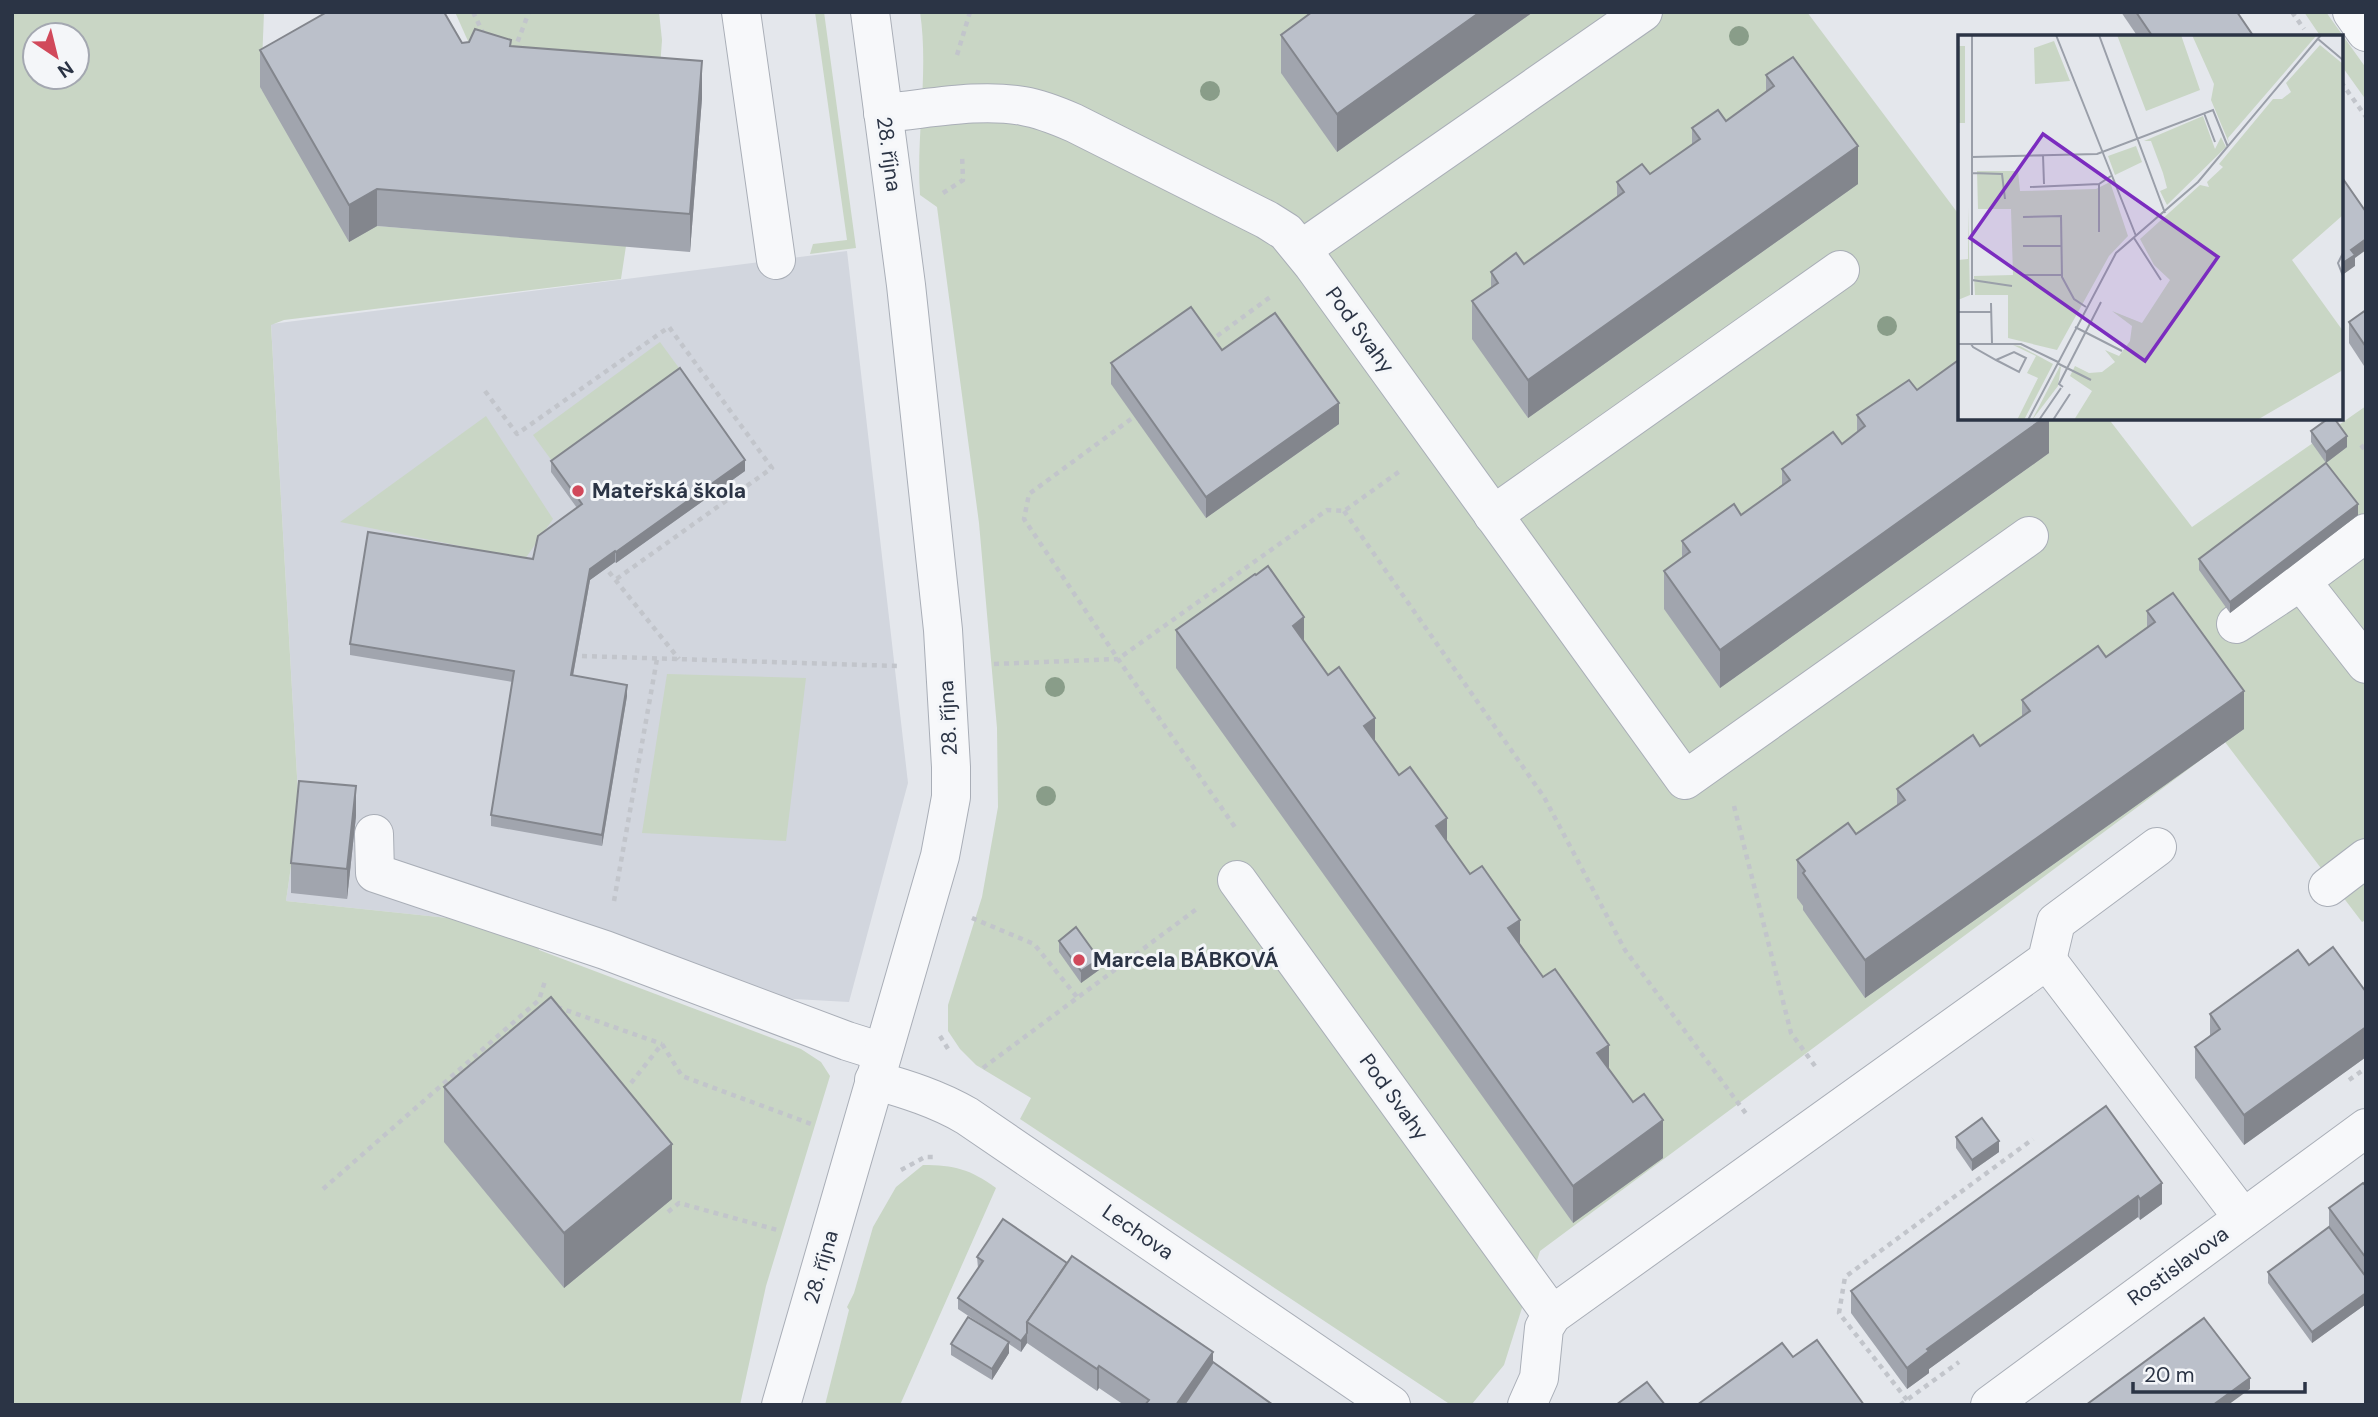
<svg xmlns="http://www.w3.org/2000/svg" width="2378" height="1417" font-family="'DM Sans',sans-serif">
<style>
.built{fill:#d2d6de}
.green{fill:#c9d6c5;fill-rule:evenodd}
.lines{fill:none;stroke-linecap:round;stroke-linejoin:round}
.minor-casing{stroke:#a9aeb7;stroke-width:40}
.path{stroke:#c2c5cb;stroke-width:4.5;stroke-dasharray:5 5;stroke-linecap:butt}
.minor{stroke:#f7f8fa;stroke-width:38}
.tree{fill:#899d89}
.wall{fill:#a1a5ae}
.shaded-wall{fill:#83868d}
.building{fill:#bbc0ca;stroke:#83868d;stroke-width:2}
.poi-dot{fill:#d1495b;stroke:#f4f6f9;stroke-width:2.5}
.labels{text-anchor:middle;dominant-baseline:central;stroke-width:6;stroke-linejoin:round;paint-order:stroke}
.street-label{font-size:21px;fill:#2b3445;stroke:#f4f6f9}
.poi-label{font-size:21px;font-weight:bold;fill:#2b3445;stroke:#f4f6f9;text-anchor:start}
.inset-road{fill:none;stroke:#9a9fa9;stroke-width:2}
.view{fill:#7b2cbf;fill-opacity:0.15;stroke:#7b2cbf;stroke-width:3.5}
.inset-edge{fill:none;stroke:#2b3445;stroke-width:3.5}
</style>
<rect width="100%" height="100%" fill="#e4e7ec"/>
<polygon class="built" points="847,251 908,783 849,1002 756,997 534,927 286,901 299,811 271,324"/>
<g class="green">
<path d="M12,12H264L261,89L377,226L626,246L621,279L284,320L271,325L299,811L286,901L534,927L539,950L801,1049L821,1062L830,1076L766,1286L740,1405H12ZM35,35H77V77H35Z"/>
<polygon points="455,12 659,12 662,40 658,95 480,68"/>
<polygon points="815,12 824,12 856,248 810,254 813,244 847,240"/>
<path d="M920,12H1807L1960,216V418H2108L2192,527L2366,406V920L2362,922L2225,742L1540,1251L1504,1365L1472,1404L1451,1405L1020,1119L1031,1098L976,1065L960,1049L948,1031V1005L982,897L998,807L997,728L979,523L937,207L920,195C916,134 929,72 920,12Z"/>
<polygon points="2304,12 2326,12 2366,68 2366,100 2341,65 2341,37 2321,37"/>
<polygon points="660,342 679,368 552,461 533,435"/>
<polygon points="486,416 553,519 525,559 340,522"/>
<polygon points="667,674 806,678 786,841 642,833"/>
<path d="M923,1165C954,1165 970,1169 996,1188L900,1405H825L849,1310L847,1307L854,1293L873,1227L896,1187Z"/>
</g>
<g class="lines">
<defs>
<g id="minor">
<polyline points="741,12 776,260"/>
<polyline points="2352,12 2366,32"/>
<path d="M883,113C929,109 978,98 1023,106C1041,109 1058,116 1074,123L1267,220L1286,232L1313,265L1685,780L2029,536"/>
<polyline points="1302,249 1643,12"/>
<polyline points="1493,515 1840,270"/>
<polyline points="2301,581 2366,664"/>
<polyline points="2236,624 2301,581 2366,533"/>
<polyline points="374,834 375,873 605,950 847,1041 882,1052"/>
<polyline points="1237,880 1552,1315"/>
<polyline points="2328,887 2366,858"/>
<polyline points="2047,960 2243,1218"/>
<path d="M874,1080C906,1089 938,1099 967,1116L1391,1405"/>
<polyline points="781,1405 940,856 951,797 951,767 943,630 906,285 870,12"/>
<polyline points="1527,1405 1539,1378 1544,1328 1552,1315 2047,960 2056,922 2157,847"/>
<polyline points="1990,1405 2366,1128"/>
</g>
</defs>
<use href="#minor" class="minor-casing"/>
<g class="path">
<polyline points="473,12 485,37"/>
<polyline points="2292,12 2304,29"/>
<polyline points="514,51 529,12"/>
<polyline points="957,55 970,12"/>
<polyline points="2341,82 2366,117"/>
<polyline points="943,193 963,180 962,154"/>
<polyline points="1217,336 1273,295"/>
<polyline points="485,391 517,434 669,327 772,468 615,580"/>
<polyline points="1131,419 1029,494 1024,519 1118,659 1237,830"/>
<polyline points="2361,445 2366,451"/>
<polyline points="1344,511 1544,797 1625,950 1747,1115"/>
<polyline points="609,572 679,659"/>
<polyline points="582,656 897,666"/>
<polyline points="994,664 1118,659 1327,510 1344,511 1400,471"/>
<polyline points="1734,806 1791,1033 1815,1066"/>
<polyline points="614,901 657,659"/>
<polyline points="972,918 1034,944 1077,997"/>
<polyline points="557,1007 662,1044"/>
<polyline points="940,1036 950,1052"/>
<polyline points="983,1068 1198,908"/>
<polyline points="2349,1080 2366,1068"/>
<polyline points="631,1083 662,1044 682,1076 811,1124"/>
<polyline points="901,1170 925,1157 934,1157"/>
<polyline points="323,1189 539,1000 545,981"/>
<polyline points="668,1212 679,1203 781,1231"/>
<polyline points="1907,1400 1839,1313 1845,1277 2033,1139"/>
<polyline points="1900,1405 1959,1362"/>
</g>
<use href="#minor" class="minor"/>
</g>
<g class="tree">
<circle cx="1739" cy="36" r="10"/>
<circle cx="1210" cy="91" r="10"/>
<circle cx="1887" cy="326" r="10"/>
<circle cx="1055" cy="687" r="10"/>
<circle cx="1046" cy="796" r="10"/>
</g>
<g class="wall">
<polygon points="1312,12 1533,12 1337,152 1281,73 1281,35"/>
<polygon points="2121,12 2237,12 2254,37 2138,37"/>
<polygon points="462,43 511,46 702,98 690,252 377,226 349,242 260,87 260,50"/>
<polygon points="1766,75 1858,184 1528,418 1472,339 1472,301 1491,288 1491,272 1524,264 1617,197 1617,182 1650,174 1692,145 1692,128 1726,121 1766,92"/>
<polygon points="2366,310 2366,369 2349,343 2349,322"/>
<polygon points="1960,343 1960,418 2049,418 2049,453 1720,688 1664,609 1664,571 1682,558 1682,541 1741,515 1782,486 1782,469 1842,444 1857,432 1857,415 1917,390 1958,360 1958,344"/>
<polygon points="1222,350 1339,424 1206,518 1111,384 1111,363"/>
<polygon points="2311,431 2347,447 2326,463 2311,442"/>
<polygon points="551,461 745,471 616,563 615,562 590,580 573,676 627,696 602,846 491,826 491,815 513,682 350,655 350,644 533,559 577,508 551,472"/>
<polygon points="2358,515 2230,613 2199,570 2199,559"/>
<polygon points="2147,611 2244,729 1865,998 1803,910 1803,906 1797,898 1797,860 1856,834 1897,806 1897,789 1980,746 2022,717 2022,700 2106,657 2147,628"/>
<polygon points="1176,630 1304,642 1609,1070 1663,1158 1573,1223 1176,668"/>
<polygon points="356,816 347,899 291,893 291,863"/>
<polygon points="1059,941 1099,970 1081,983 1059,952"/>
<polygon points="2309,965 2366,992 2366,1057 2244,1145 2195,1078 2195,1047 2210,1036 2210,1014"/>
<polygon points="444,1087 672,1199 564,1288 444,1142"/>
<polygon points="2106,1106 2162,1204 2140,1220 2138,1217 1929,1369 1929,1373 1907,1389 1851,1313 1851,1291"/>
<polygon points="1956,1137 1999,1152 1972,1171 1956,1148"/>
<polygon points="2366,1186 2366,1304 2312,1343 2268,1283 2268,1272 2329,1227 2329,1208"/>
<polygon points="977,1257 1213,1362 1273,1405 1124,1405 1099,1388 1097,1391 1027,1343 1021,1352 1009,1344 1009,1353 992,1380 951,1355 951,1344 988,1329 958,1309 958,1298 978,1268"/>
</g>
<g class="shaded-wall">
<polygon points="1480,12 1533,12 1337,152 1337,114"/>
<polygon points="702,61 702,98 690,252 690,214"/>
<polygon points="1858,146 1858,184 1528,418 1528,380"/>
<polygon points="377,189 377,226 349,242 349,205"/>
<polygon points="2366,239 2366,250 2355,258 2355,266 2341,276 2341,264 2351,250"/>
<polygon points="1339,403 1339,424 1206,518 1206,497"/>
<polygon points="2044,418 2049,418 2049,453 1720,688 1720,650"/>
<polygon points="2347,436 2347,447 2326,463 2326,452"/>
<polygon points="745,460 745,471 616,563 616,552"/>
<polygon points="2358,504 2358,515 2230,613 2230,602"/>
<polygon points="615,551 615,562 590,580 571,686 571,675 590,569"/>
<polygon points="1304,617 1304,655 1293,626"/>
<polygon points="627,685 627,696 602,846 602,835"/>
<polygon points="2244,691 2244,729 1865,998 1865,960"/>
<polygon points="1375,718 1375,756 1364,726"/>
<polygon points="356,786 356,816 347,899 347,869"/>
<polygon points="1447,818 1447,855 1436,826"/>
<polygon points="1520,920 1520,957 1508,928"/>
<polygon points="1099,959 1099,970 1081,983 1081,971"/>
<polygon points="2366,1027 2366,1057 2244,1145 2244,1115"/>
<polygon points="1609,1045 1609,1083 1597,1053"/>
<polygon points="1663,1120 1663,1158 1573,1223 1573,1186"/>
<polygon points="1999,1141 1999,1152 1972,1171 1972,1160"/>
<polygon points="672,1144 672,1199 564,1288 564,1233"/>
<polygon points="2162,1183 2162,1204 2140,1220 2140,1199"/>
<polygon points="2138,1196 2138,1217 1929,1369 1929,1373 1907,1389 1907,1368 1927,1349"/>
<polygon points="2366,1293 2366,1304 2312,1343 2312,1332"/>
<polygon points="1027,1333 1027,1343 1021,1352 1021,1341"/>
<polygon points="1009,1342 1009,1353 992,1380 992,1369"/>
<polygon points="1213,1352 1213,1373 1191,1405 1176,1405"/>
<polygon points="1099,1366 1099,1388 1097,1391 1097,1369"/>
<polygon points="2250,1378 2250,1389 2228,1405 2213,1405"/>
</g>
<g class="building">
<polygon points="327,12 444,12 462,43 469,42 475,29 511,40 510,46 702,61 690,214 377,189 349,205 260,50"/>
<polygon points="1312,12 1480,12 1337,114 1281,35"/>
<polygon points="2136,12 2237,12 2254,37 2153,37"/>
<polygon points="1793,57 1858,146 1528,380 1472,301 1498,283 1491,272 1516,253 1524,264 1624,192 1617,182 1642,164 1650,174 1700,139 1692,128 1718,110 1726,121 1774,86 1766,75"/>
<polygon points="2341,176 2366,212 2366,239 2351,250 2355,255 2341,264"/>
<polygon points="1191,307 1222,350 1275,313 1339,403 1206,497 1111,363"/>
<polygon points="2366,310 2366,347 2349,322"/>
<polygon points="1960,359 1960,418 2044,418 1720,650 1664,571 1690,552 1682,541 1734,504 1741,515 1790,480 1782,469 1833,432 1842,444 1865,426 1857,415 1909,380 1917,390"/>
<polygon points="680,368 745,460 616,552 615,551 590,569 571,675 627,685 602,835 491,815 514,671 350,644 368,532 533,559 538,536 582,504 551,461"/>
<polygon points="2329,418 2334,418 2347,436 2326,452 2311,431"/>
<polygon points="2326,463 2358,504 2230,602 2199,559"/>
<polygon points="1268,566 1304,617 1293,626 1328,675 1339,667 1375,718 1364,726 1399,775 1410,767 1447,818 1436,826 1470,874 1482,866 1520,920 1508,928 1543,977 1555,969 1609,1045 1597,1053 1633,1102 1644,1094 1663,1120 1573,1186 1176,630 1255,574 1256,575"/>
<polygon points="2173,593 2244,691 1865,960 1803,873 1805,871 1797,860 1848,823 1856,834 1905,800 1897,789 1973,735 1980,746 2030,711 2022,700 2098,646 2106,657 2155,622 2147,611"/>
<polygon points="299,781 356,786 347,869 291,863"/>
<polygon points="1076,927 1099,959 1081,971 1059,941"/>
<polygon points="2333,947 2366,992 2366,1027 2244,1115 2195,1047 2220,1029 2210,1014 2298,950 2309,965"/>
<polygon points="551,997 672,1144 564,1233 444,1087"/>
<polygon points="2106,1106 2162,1183 2140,1199 2138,1196 1927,1349 1929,1351 1907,1368 1851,1291"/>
<polygon points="1982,1118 1999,1141 1972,1160 1956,1137"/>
<polygon points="2363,1183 2366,1186 2366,1258 2329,1208"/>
<polygon points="1003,1219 1067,1263 1027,1322 1027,1333 1021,1341 958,1298 983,1261 977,1257"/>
<polygon points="2329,1227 2366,1277 2366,1293 2312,1332 2268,1272"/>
<polygon points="1072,1256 1213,1352 1176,1405 1145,1405 1149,1400 1099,1366 1097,1369 1027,1322"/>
<polygon points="968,1317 1009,1342 992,1369 951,1344"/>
<polygon points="2204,1318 2250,1378 2213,1405 2086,1405"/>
<polygon points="1817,1340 1864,1405 1697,1405 1782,1343 1793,1357"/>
<polygon points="1213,1362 1273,1405 1184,1405"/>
<polygon points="1647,1382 1665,1405 1616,1405"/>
</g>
<g class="poi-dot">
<circle cx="578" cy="491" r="7"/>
<circle cx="1079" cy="960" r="7"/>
</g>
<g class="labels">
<g class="street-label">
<text transform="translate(889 154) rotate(82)">28. října</text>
<text transform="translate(1360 330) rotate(54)">Pod Svahy</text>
<text transform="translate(948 718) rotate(-93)">28. října</text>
<text transform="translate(1394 1097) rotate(54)">Pod Svahy</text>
<text transform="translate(1138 1232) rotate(34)">Lechova</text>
<text transform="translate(2178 1266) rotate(-36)">Rostislavova</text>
<text transform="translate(821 1267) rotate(-74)">28. října</text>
</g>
<g class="poi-label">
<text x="592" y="491">Mateřská škola</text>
<text x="1093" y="960">Marcela BÁBKOVÁ</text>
</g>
</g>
<g transform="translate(1958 35)">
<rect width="385" height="385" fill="#e4e7ec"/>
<path d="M159,0H223L242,55L188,76ZM234,0H358V1L270,103L271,108L253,65L256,49ZM96,6L112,46L77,49L76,13ZM362,10L385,29V180L334,225L385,296V335L299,385H116L134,356L112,341L117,331L131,338L144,337L157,327L147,315L161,321L172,306L174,291L154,276L184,288L212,245L196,230L182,204L242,150L251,152L249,147L265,132L261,129L315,64H324L333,57L328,48ZM0,11H7V88H0ZM245,81L257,114L263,102L268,112L209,170L202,156L209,153L205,138L193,106H186ZM178,111L184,127L157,140L150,121ZM19,136H60L62,156L138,154L152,147L170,201L151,221L99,315L50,303V260H17L16,241L55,240L53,174H20ZM10,172L12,260L0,265V225L10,224ZM55,310L62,311L95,329L66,385H59L80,343L69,338L78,321ZM103,332L100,351L74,385L102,331Z" fill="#c9d6c5"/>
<path class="inset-road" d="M14,0V260M98,0L178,201M141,0L207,178M360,4L385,25M246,78L257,107M85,120L86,149M14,122L139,119L255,75L270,112M14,138L44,139L47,164M141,149V197M72,152L141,149L153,141M65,182L103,181L104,242L116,264L128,272M176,203L203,245M65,211H104M385,218L380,228L385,241M65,240H104M14,245L54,251M33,268L34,308M0,277H33M117,292L164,316M0,309H63L100,327M13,309L15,312L38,325L61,337L68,323L56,317L38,325M99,328L133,345M105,352L101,349L143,267M70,385L158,218L240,147L363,0M81,385L103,353M95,385L112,359"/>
<path class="view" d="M85,99L260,222L187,326L12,203Z"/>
<rect width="385" height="385" class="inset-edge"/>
</g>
<rect width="2378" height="1417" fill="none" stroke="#2b3445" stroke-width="28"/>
<g transform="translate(56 56) rotate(145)"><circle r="33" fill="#f4f6f9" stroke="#a4a8b1" stroke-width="2"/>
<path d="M0-5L12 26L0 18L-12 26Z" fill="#d1495b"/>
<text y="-10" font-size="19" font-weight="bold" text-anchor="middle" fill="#2b3445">N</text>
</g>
<path d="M2133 1382v10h172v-10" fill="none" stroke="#2b3445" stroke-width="3.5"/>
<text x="2144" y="1382" font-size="21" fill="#2b3445" stroke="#f4f6f9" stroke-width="5" paint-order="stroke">20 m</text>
</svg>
